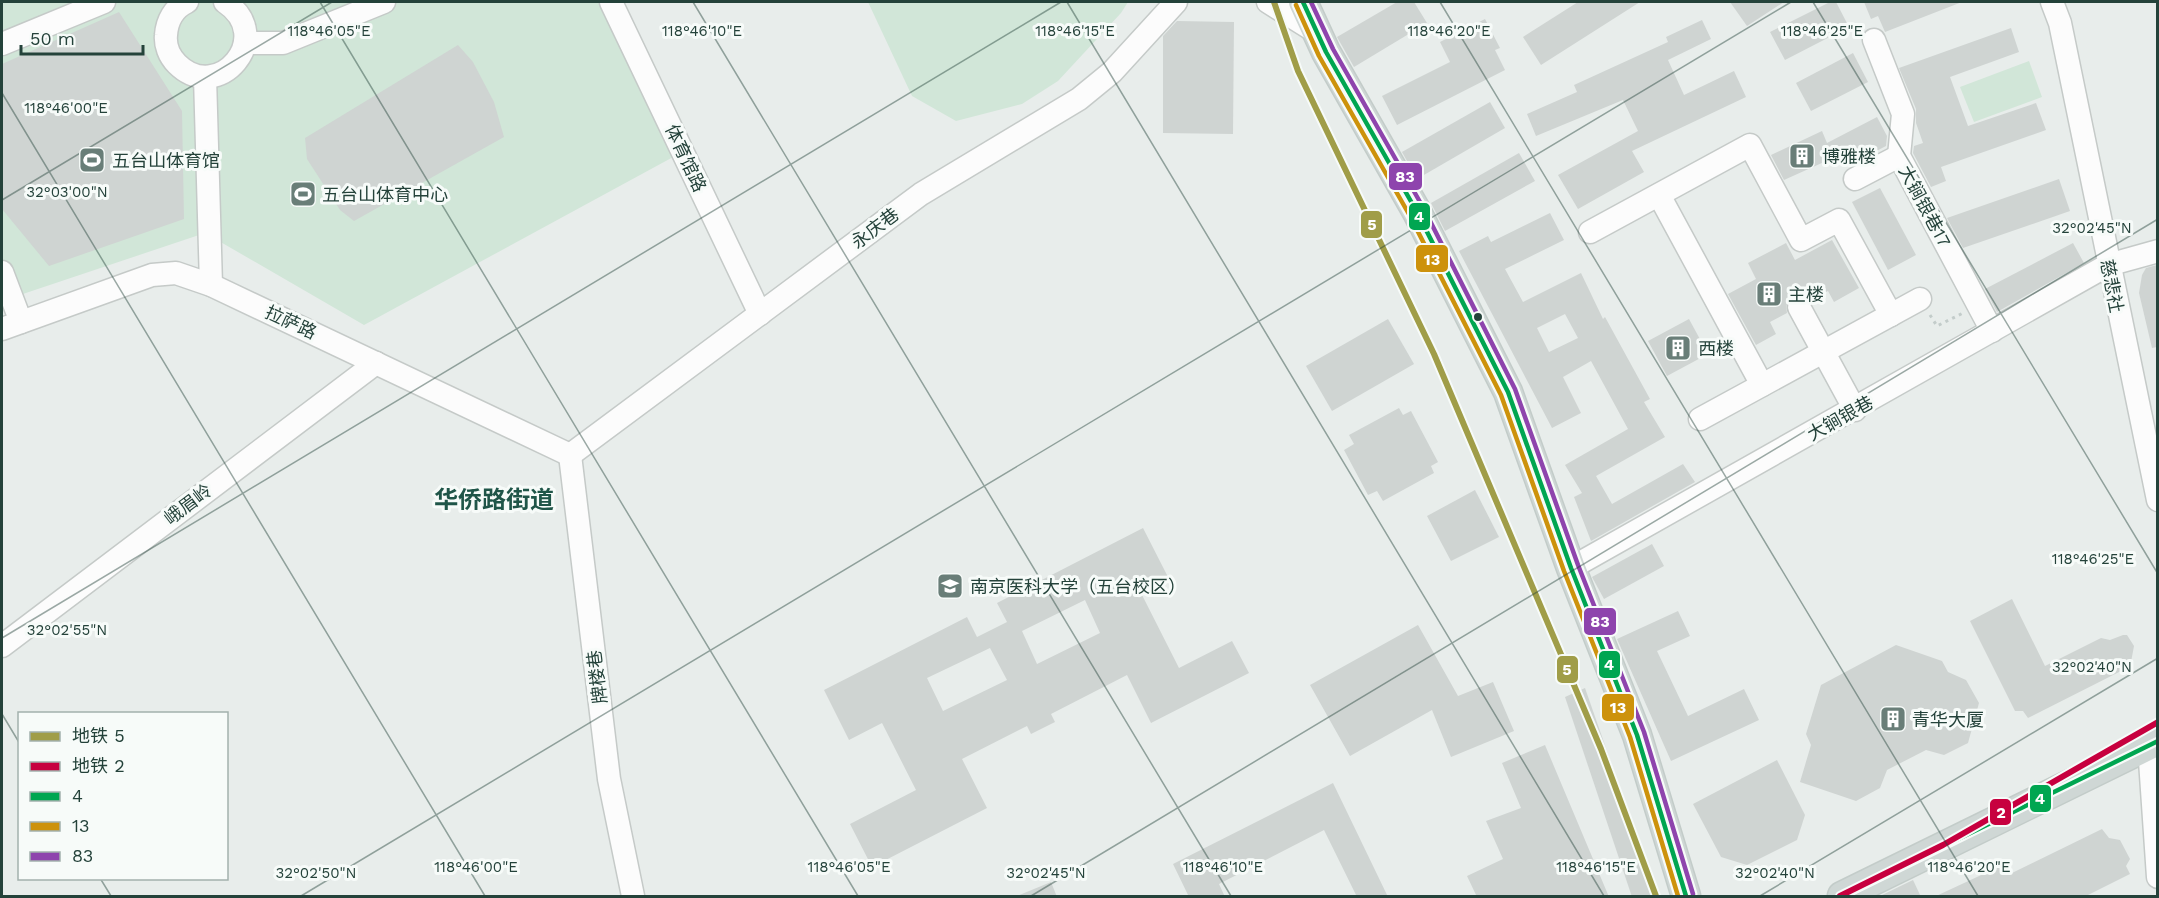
<svg xmlns="http://www.w3.org/2000/svg" width="2159" height="898" font-family="'Work Sans','Noto Sans SC',sans-serif">
<style>
.green{fill:#d1e6d8}
.building{fill:#cfd4d2;fill-rule:evenodd}
.lines{fill:none;stroke-linecap:round;stroke-linejoin:round}
.minor-casing{stroke:#c5cac8;stroke-width:25}
.major-casing{stroke:#c3ccc9;stroke-width:31}
.path{stroke:#c3ccca;stroke-width:3;stroke-dasharray:3 4.5;stroke-linecap:butt}
.minor{stroke:#fcfcfc;stroke-width:22}
.major{stroke:#cfd7d5;stroke-width:28}
.bus-1-casing{stroke:#f7fbf9;stroke-width:9}
.bus-2-casing{stroke:#f7fbf9;stroke-width:9}
.bus-3-casing{stroke:#f7fbf9;stroke-width:9}
.bus-1{stroke:#00a651;stroke-width:4.5}
.bus-2{stroke:#cd920c;stroke-width:4.5}
.bus-3{stroke:#8e44ad;stroke-width:4.5}
.metro-1-casing{stroke:#f7fbf9;stroke-width:10}
.metro-2-casing{stroke:#f7fbf9;stroke-width:10}
.metro-1{stroke:#a09d48;stroke-width:6}
.metro-2{stroke:#c7003f;stroke-width:6}
.ticks{fill:none;stroke:#24423a;stroke-width:1.5;stroke-opacity:0.45}
.bus-dot{fill:#24423a;stroke:#f7fbf9;stroke-width:2}
.labels{text-anchor:middle;dominant-baseline:central;stroke-width:6;stroke-linejoin:round;paint-order:stroke}
.poi-label{font-size:18px;fill:#24423a;stroke:#f7fbf9;text-anchor:start}
.street-label{font-size:18px;fill:#24423a;stroke:#f7fbf9}
.district-label{font-size:24px;font-weight:bold;fill:#1f5548;stroke:#f7fbf9}
.ticks-label{font-size:15px;text-anchor:middle;fill:#24423a;stroke:#f7fbf9;stroke-width:6;stroke-linejoin:round;paint-order:stroke}
.line-badge{stroke:#f7fbf9;stroke-width:2}
.badge-label{font-size:16px;text-anchor:middle;font-weight:bold;fill:#fff}
</style>
<rect width="100%" height="100%" fill="#e8edeb"/>
<g class="green">
<polygon points="2,2 599,2 675,156 364,325 205,233 2,301"/>
<polygon points="868,2 1128,2 1121,13 1058,81 1022,104 956,121 912,96"/>
<polygon points="2029,61 2042,97 1974,122 1960,87"/>
</g>
<g class="building">
<polygon points="1397,2 1414,2 1427,23 1354,67 1337,37"/>
<polygon points="1578,2 1640,2 1541,65 1523,37"/>
<polygon points="1730,2 1784,2 1747,26"/>
<polygon points="1830,2 1836,2 1849,27 1785,60 1770,32"/>
<polygon points="1864,2 1962,2 1885,32 1878,16 1871,19"/>
<polygon points="119,12 182,111 184,219 49,266 2,209 2,64"/>
<polygon points="1485,19 1500,48 1495,50 1505,70 1397,125 1382,96 1450,62 1440,42"/>
<polygon points="1702,20 1711,39 1668,60 1684,95 1734,71 1746,97 1632,151 1644,172 1578,209 1558,175 1638,131 1623,100 1536,136 1527,114 1577,92 1574,85 1668,42 1666,37"/>
<polygon points="1177,21 1234,22 1233,134 1163,133 1163,36"/>
<polygon points="2011,28 2019,52 1950,77 1968,126 2036,103 2046,130 1941,167 1946,181 1931,187 1913,153 1914,146 1923,143 1916,123 1916,109 1899,68"/>
<polygon points="458,45 473,62 494,102 504,137 354,221 340,210 307,159 305,138"/>
<polygon points="1853,53 1868,82 1811,111 1796,83"/>
<polygon points="1490,102 1505,128 1417,179 1402,152"/>
<polygon points="1877,117 1887,136 1886,146 1859,160 1853,149 1784,180 1771,155 1822,131 1827,143"/>
<polygon points="1519,153 1535,181 1445,231 1431,203"/>
<polygon points="2059,179 2070,211 1963,248 1947,218"/>
<polygon points="1880,188 1916,255 1888,270 1852,202"/>
<path d="M1550,213L1564,240L1505,269L1523,302L1581,273L1603,319L1605,317L1650,399L1644,402L1665,437L1596,476L1612,504L1683,464L1695,482L1591,541L1574,497L1582,493L1565,465L1628,429L1591,361L1563,377L1581,413L1552,428L1459,251L1488,236L1491,242ZM1565,314L1578,338L1549,352L1537,328Z"/>
<polygon points="1832,240 1859,288 1834,302 1828,291 1811,300 1800,294 1792,295 1786,306 1787,313 1770,322 1776,334 1756,345 1728,294 1756,279 1748,263 1786,243 1795,260"/>
<polygon points="2073,243 2084,263 1997,312 1985,289"/>
<polygon points="2157,265 2157,347 2152,348 2139,293 2142,275 2146,268"/>
<polygon points="1388,319 1414,364 1332,411 1306,366"/>
<polygon points="1689,319 1708,354 1667,376 1648,341"/>
<polygon points="1399,408 1403,415 1411,411 1438,462 1431,466 1434,473 1383,501 1377,491 1368,495 1344,450 1354,444 1349,435"/>
<polygon points="1475,490 1499,537 1451,561 1427,516"/>
<path d="M1143,528L1168,577L1140,591L1179,668L1232,641L1249,673L1151,723L1127,675L1051,714L1055,722L1031,734L1027,726L962,759L987,808L872,867L850,824L916,790L882,723L849,740L824,690L967,617L977,637L1007,622L997,603ZM1085,600L1100,633L1037,664L1022,631ZM990,648L1007,680L943,711L927,678Z"/>
<polygon points="1652,544 1664,566 1604,599 1592,577"/>
<polygon points="2012,599 2045,666 2101,638 2110,640 2123,635 2127,635 2134,646 2131,662 2123,670 2028,718 2023,711 2015,711 1970,621"/>
<polygon points="1678,611 1690,636 1657,651 1688,716 1744,689 1759,720 1671,761 1617,639"/>
<polygon points="1418,625 1458,696 1493,682 1514,731 1451,757 1432,710 1350,756 1310,685"/>
<polygon points="1896,645 1942,661 1948,672 1966,680 1979,703 1968,743 1944,755 1926,750 1887,770 1880,788 1856,801 1800,782 1811,745 1806,734 1821,685"/>
<polygon points="1585,688 1658,897 1632,897 1565,697"/>
<polygon points="1545,745 1609,897 1477,897 1467,876 1503,859 1486,821 1521,808 1502,763"/>
<polygon points="1777,760 1805,815 1797,840 1747,865 1721,857 1693,804"/>
<polygon points="1333,783 1388,897 1357,897 1324,830 1219,884 1225,897 1189,897 1173,864"/>
<polygon points="2102,829 2109,838 2120,840 2130,859 2126,866 2130,874 2084,897 1934,897 2007,863 2012,873"/>
<polygon points="1913,880 1921,897 1878,897"/>
<polygon points="1051,882 1057,897 1017,897 1017,896"/>
</g>
<g class="lines">
<defs>
<g id="minor">
<path d="M187,2C174,8 167,21 166,35C165,45 169,56 177,64C218,105 277,37 225,2"/>
<polyline points="611,2 760,314"/>
<polyline points="1268,2 1316,32"/>
<polyline points="2052,2 2060,23 2158,500"/>
<polyline points="1874,40 1903,114 1899,156 1992,331"/>
<polyline points="245,43 283,43 384,2"/>
<polyline points="2,44 104,2"/>
<polyline points="205,77 211,285"/>
<polyline points="1855,179 1899,156"/>
<polyline points="1659,195 1762,385"/>
<polyline points="1590,232 1750,145 1801,240 1839,220 1891,315"/>
<polyline points="2,272 21,322"/>
<polyline points="1799,307 1855,410"/>
<polyline points="2,329 152,275 176,273 211,285 570,455"/>
<polyline points="1700,419 1920,299"/>
<polyline points="570,455 921,194 1079,99 1112,72 1176,2"/>
<polyline points="570,455 609,779 633,896"/>
<polyline points="1571,568 2108,265 2158,251"/>
<polyline points="2,646 376,363"/>
<polyline points="2149,746 2158,877"/>
</g>
<g id="major">
<polyline points="1303,2 1326,52 1417,212 1508,392 1571,568 1637,735 1686,896"/>
<polyline points="1842,896 2158,741"/>
</g>
</defs>
<use href="#minor" class="minor-casing"/>
<use href="#major" class="major-casing"/>
<polyline class="path" points="1930,315 1937,326 1963,313"/>
<use href="#minor" class="minor"/>
<use href="#major" class="major"/>
<defs>
<g id="bus-1">
<polyline points="1303,2 1326,52 1417,212 1508,392 1571,568 1637,735 1686,896"/>
<polyline points="1842,896 2158,741"/>
</g>
<polyline id="bus-2" points="1296,5 1319,56 1410,216 1501,395 1564,571 1630,737 1678,896"/>
<polyline id="bus-3" points="1311,2 1333,49 1424,209 1515,389 1578,565 1644,732 1693,894"/>
</defs>
<use href="#bus-1" class="bus-1-casing"/>
<use href="#bus-2" class="bus-2-casing"/>
<use href="#bus-3" class="bus-3-casing"/>
<use href="#bus-1" class="bus-1"/>
<use href="#bus-2" class="bus-2"/>
<use href="#bus-3" class="bus-3"/>
<defs>
<polyline id="metro-1" points="1274,2 1298,71 1434,354 1601,749 1656,896"/>
<polyline id="metro-2" points="1840,896 1943,845 2158,722"/>
</defs>
<use href="#metro-1" class="metro-1-casing"/>
<use href="#metro-2" class="metro-2-casing"/>
<use href="#metro-1" class="metro-1"/>
<use href="#metro-2" class="metro-2"/>
</g>
<path class="ticks" d="M320,2L858,896M693,2L1231,896M1067,2L1604,896M1440,2L1978,896M1813,2L2158,574M2,93L485,896M2,200L332,2M2,638L1061,2M2,714L20,744M100,878L111,896M301,896L1791,2M1031,896L2158,219M1760,896L2158,658"/>
<defs>
<symbol id="building-square" viewBox="-11 -11 22 22"><rect x="-9" y="-9" width="18" height="18" rx="4" fill="#697e78" stroke="#f7fbf9"/><path d="M-4-6H4V6H1V3H-1V6H-4ZM-2.5-4.3h1.7v1.8h-1.7ZM.8-4.3h1.7v1.8H.8ZM-2.5-1h1.7V.8h-1.7ZM.8-1h1.7V.8H.8Z" fill="#fff"/></symbol>
<symbol id="stadium-square" viewBox="-11 -11 22 22"><rect x="-9" y="-9" width="18" height="18" rx="4" fill="#697e78" stroke="#f7fbf9"/><path d="M0-5a6.5 5 0 1 0 0 10a6.5 5 0 1 0 0-10ZM-3.5-1.8h7v3.6h-7Z" fill="#fff"/></symbol>
<symbol id="university-square" viewBox="-11 -11 22 22"><rect x="-9" y="-9" width="18" height="18" rx="4" fill="#697e78" stroke="#f7fbf9"/><path d="M0-5L7-2L0 1L-7-2ZM-4 1L0 2.5L4 1V4Q0 6-4 4Z" fill="#fff"/></symbol>
</defs>
<g fill-rule="evenodd">
<use href="#building-square" x="1787" y="141" width="30" height="30"/>
<use href="#stadium-square" x="77" y="145" width="30" height="30"/>
<use href="#stadium-square" x="288" y="179" width="30" height="30"/>
<use href="#building-square" x="1754" y="279" width="30" height="30"/>
<use href="#building-square" x="1663" y="333" width="30" height="30"/>
<use href="#university-square" x="935" y="571" width="30" height="30"/>
<use href="#building-square" x="1878" y="704" width="30" height="30"/>
</g>
<circle class="bus-dot" cx="1478" cy="317" r="5"/>
<g class="labels">
<g class="poi-label">
<text x="1822" y="156">博雅楼</text>
<text x="112" y="160">五台山体育馆</text>
<text x="322" y="194">五台山体育中心</text>
<text x="1788" y="294">主楼</text>
<text x="1698" y="348">西楼</text>
<text x="970" y="586">南京医科大学（五台校区）</text>
<text x="1912" y="719">青华大厦</text>
</g>
<g class="street-label">
<text transform="translate(686 158) rotate(65)">体育馆路</text>
<text transform="translate(1925 206) rotate(62)">大锏银巷17</text>
<text transform="translate(875 228) rotate(-37)">永庆巷</text>
<text transform="translate(2112 286) rotate(79)">慈悲社</text>
<text transform="translate(291 322) rotate(25)">拉萨路</text>
<text transform="translate(1840 418) rotate(-29)">大锏银巷</text>
<text transform="translate(188 504) rotate(-37)">峨眉岭</text>
<text transform="translate(597 677) rotate(-97)">牌楼巷</text>
</g>
<g class="district-label">
<text x="494" y="500">华侨路街道</text>
</g>
</g>
<g class="ticks-label">
<text x="329" y="36">118°46'05"E</text>
<text x="1449" y="36">118°46'20"E</text>
<text x="702" y="36">118°46'10"E</text>
<text x="1075" y="36">118°46'15"E</text>
<text x="1822" y="36">118°46'25"E</text>
<text x="66" y="113">118°46'00"E</text>
<text x="67" y="197">32°03'00"N</text>
<text x="2092" y="233">32°02'45"N</text>
<text x="2093" y="564">118°46'25"E</text>
<text x="67" y="635">32°02'55"N</text>
<text x="2092" y="672">32°02'40"N</text>
<text x="476" y="872">118°46'00"E</text>
<text x="849" y="872">118°46'05"E</text>
<text x="1223" y="872">118°46'10"E</text>
<text x="1596" y="872">118°46'15"E</text>
<text x="1969" y="872">118°46'20"E</text>
<text x="316" y="878">32°02'50"N</text>
<text x="1046" y="878">32°02'45"N</text>
<text x="1775" y="878">32°02'40"N</text>
</g>
<g class="line-badge">
<rect x="1388" y="162" width="35" height="29" rx="6" fill="#8e44ad"/>
<rect x="1408" y="202" width="23" height="29" rx="6" fill="#00a651"/>
<rect x="1360" y="210" width="23" height="29" rx="6" fill="#a09d48"/>
<rect x="1415" y="244" width="34" height="29" rx="6" fill="#cd920c"/>
<rect x="1583" y="607" width="34" height="29" rx="6" fill="#8e44ad"/>
<rect x="1598" y="650" width="23" height="29" rx="6" fill="#00a651"/>
<rect x="1556" y="655" width="23" height="29" rx="6" fill="#a09d48"/>
<rect x="1601" y="693" width="34" height="29" rx="6" fill="#cd920c"/>
<rect x="2029" y="784" width="23" height="29" rx="6" fill="#00a651"/>
<rect x="1989" y="798" width="23" height="28" rx="6" fill="#c7003f"/>
</g>
<g class="badge-label">
<text x="1405" y="182">83</text>
<text x="1419" y="222">4</text>
<text x="1372" y="230">5</text>
<text x="1432" y="265">13</text>
<text x="1600" y="627">83</text>
<text x="1609" y="670">4</text>
<text x="1567" y="675">5</text>
<text x="1618" y="713">13</text>
<text x="2040" y="804">4</text>
<text x="2001" y="818">2</text>
</g>
<rect width="2159" height="898" fill="none" stroke="#24423a" stroke-width="6"/>
<rect x="18" y="712" width="210" height="168" fill="#f7fbf9" stroke="#a3b1ad" stroke-width="1.5"/>
<rect x="30" y="732" width="30" height="9" fill="#a09d48" stroke="#a3b1ad" stroke-width="1.5"/>
<text x="72" y="742" font-size="18" fill="#24423a">地铁 5</text>
<rect x="30" y="762" width="30" height="9" fill="#c7003f" stroke="#a3b1ad" stroke-width="1.5"/>
<text x="72" y="772" font-size="18" fill="#24423a">地铁 2</text>
<rect x="30" y="792" width="30" height="9" fill="#00a651" stroke="#a3b1ad" stroke-width="1.5"/>
<text x="72" y="802" font-size="18" fill="#24423a">4</text>
<rect x="30" y="822" width="30" height="9" fill="#cd920c" stroke="#a3b1ad" stroke-width="1.5"/>
<text x="72" y="832" font-size="18" fill="#24423a">13</text>
<rect x="30" y="852" width="30" height="9" fill="#8e44ad" stroke="#a3b1ad" stroke-width="1.5"/>
<text x="72" y="862" font-size="18" fill="#24423a">83</text>
<path d="M21 45v9h122v-9" fill="none" stroke="#24423a" stroke-width="3"/>
<text x="30" y="45" font-size="18" fill="#24423a" stroke="#f7fbf9" stroke-width="4.5" paint-order="stroke">50 m</text>
</svg>
